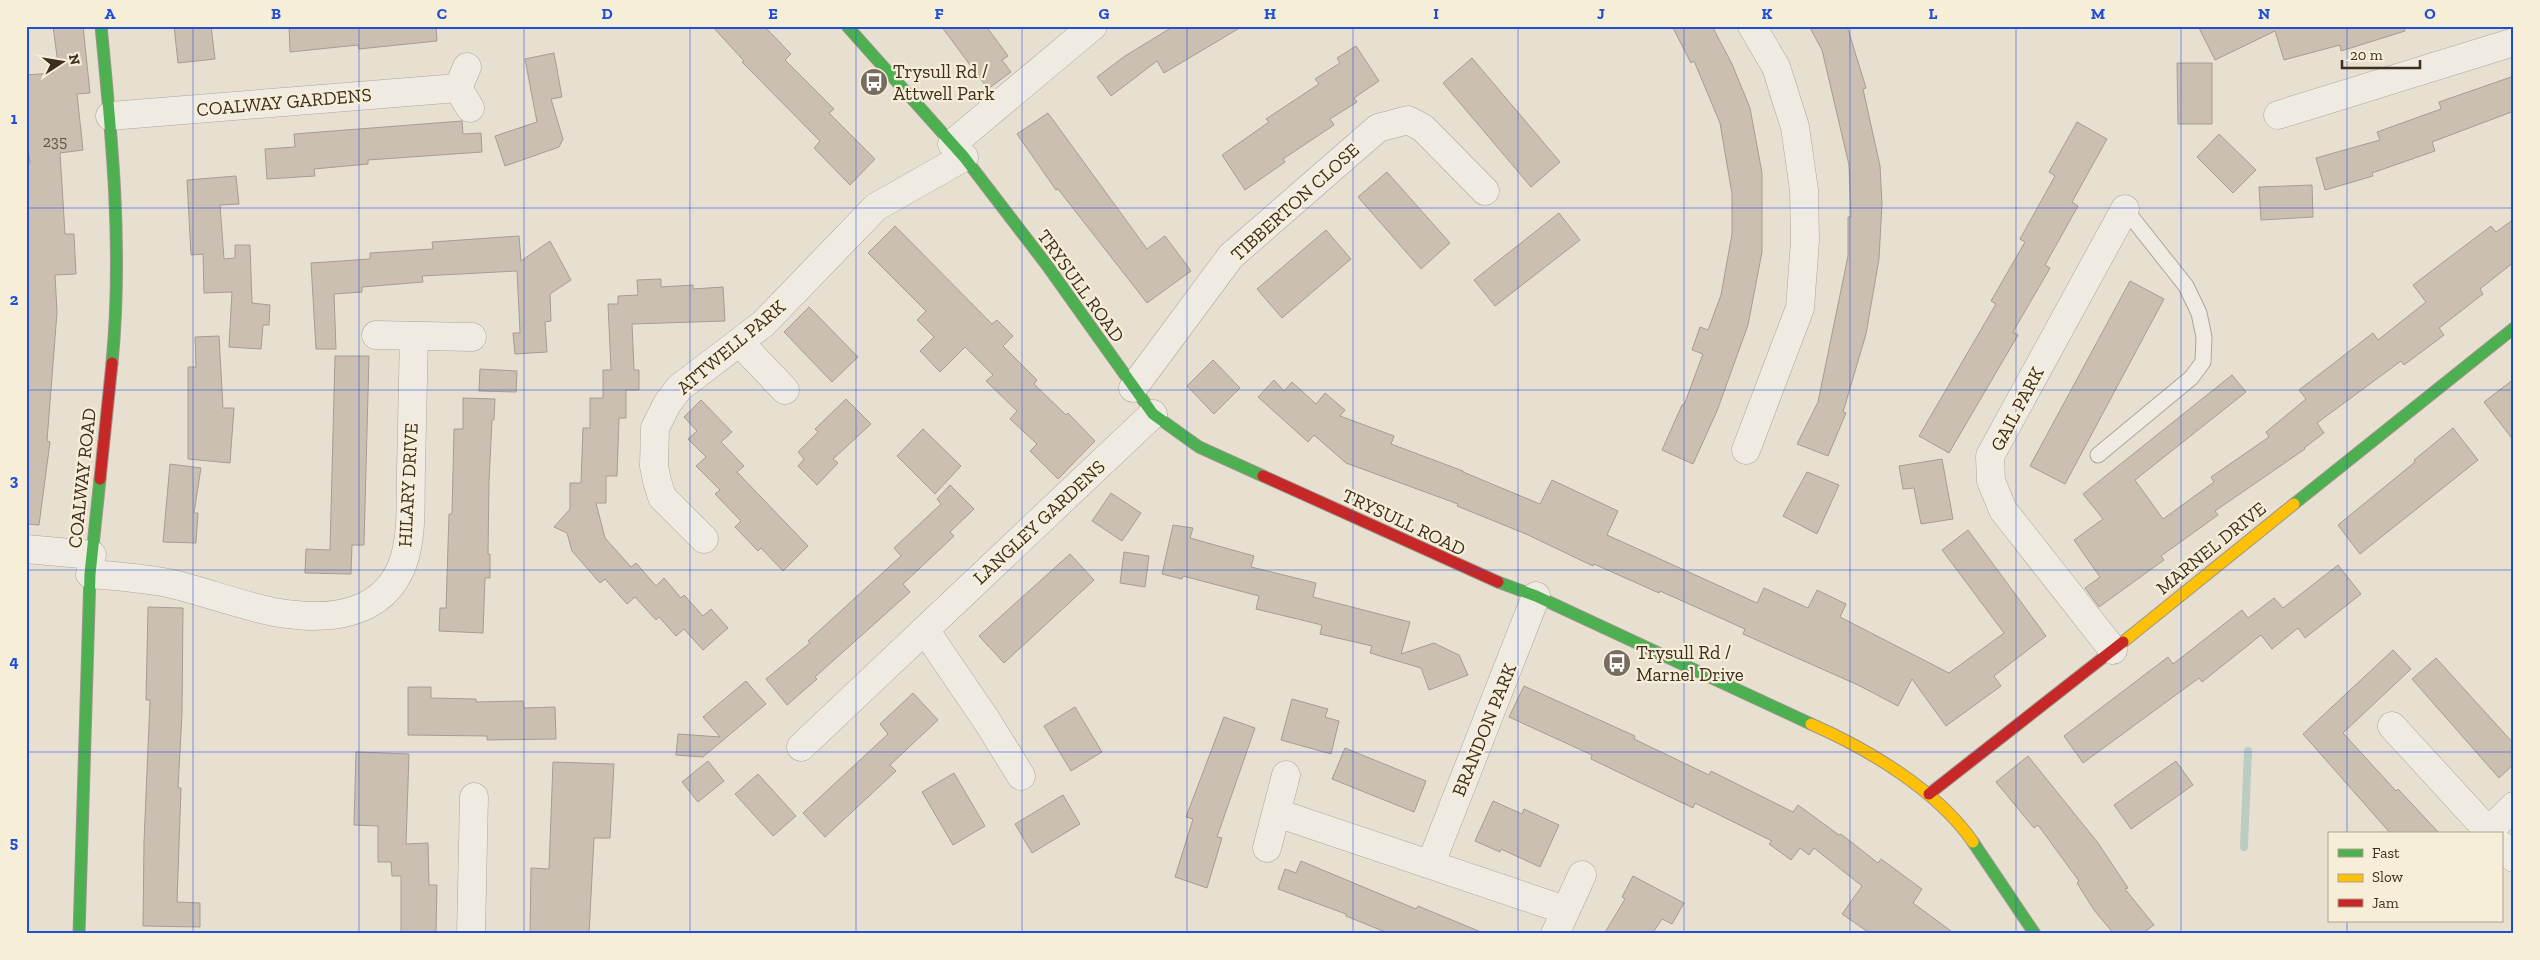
<svg xmlns="http://www.w3.org/2000/svg" width="2540" height="960" font-family="'Zilla Slab',serif">
<style>
.lines{fill:none;stroke-linecap:round;stroke-linejoin:round}
.stream{stroke:#bcccc2;stroke-width:8}
.building{fill:#cbbfb2;stroke:#a89c90}
.lane-casing{stroke:#ada599;stroke-width:17}
.street-casing{stroke:#ada599;stroke-width:29}
.fast-casing{stroke:#9c958a;stroke-width:13}
.slow-casing{stroke:#9c958a;stroke-width:13}
.jam-casing{stroke:#9c958a;stroke-width:13}
.lane{stroke:#efebe3;stroke-width:15}
.street{stroke:#efebe3;stroke-width:28}
.fast{stroke:#4caf50;stroke-width:11}
.slow{stroke:#ffc107;stroke-width:11}
.jam{stroke:#c62828;stroke-width:11}
.grid{fill:none;stroke:#1d4ed8;stroke-width:1;stroke-opacity:0.55}
.labels{text-anchor:middle;dominant-baseline:central;stroke-width:4.5;stroke-linejoin:round;paint-order:stroke}
.number-label{font-size:16px;fill:#605244}
.poi-label{font-size:19px;fill:#3d2e20;stroke:#f7eed8;text-anchor:start}
.street-label{font-size:19px;fill:#3d2e20;stroke:#f7eed8}
.neatline{fill:none;stroke:#1d4ed8;stroke-width:2}
.grid-label{font-size:16px;text-anchor:middle;font-weight:bold;fill:#1d4ed8}
</style>
<rect width="100%" height="100%" fill="#e7e0d1"/>
<g class="lines">
<polyline class="stream" points="2244,847 2248,751"/>
</g>
<g class="building">
<polygon points="53,26 83,26 90,93 77,94 83,150 60,153 65,234 74,234 76,274 55,275 57,312 47,441 50,442 39,525 26,524 26,164 30,164 26,132 26,75 53,73 52,65 58,64"/>
<polygon points="174,26 211,26 215,59 178,63"/>
<polygon points="289,26 436,26 437,41 359,49 358,45 290,52"/>
<polygon points="712,26 764,26 791,54 785,60 834,109 829,113 875,159 850,185 814,148 820,141 742,62 744,61"/>
<polygon points="941,26 986,26 1008,56 1002,60 1011,72 988,89"/>
<polygon points="1174,26 1243,26 1164,73 1157,61 1111,96 1097,77 1125,56"/>
<polygon points="1672,26 1712,26 1732,64 1750,108 1762,173 1762,252 1748,325 1717,411 1693,464 1662,450 1682,405 1684,405 1703,354 1692,350 1700,327 1708,330 1721,295 1732,234 1732,194 1720,123 1694,61 1691,63"/>
<polygon points="1809,26 1847,26 1866,88 1863,89 1880,166 1882,203 1879,259 1866,334 1843,412 1846,413 1828,456 1797,444 1818,402 1848,256 1848,217 1851,217 1849,165 1822,50"/>
<polygon points="2198,26 2404,26 2405,31 2341,51 2340,45 2284,60 2275,31 2215,60"/>
<polygon points="1356,46 1379,81 1354,98 1357,102 1330,119 1334,125 1283,159 1285,162 1245,190 1222,155 1269,122 1266,119 1319,84 1315,79 1340,63 1337,58"/>
<polygon points="554,53 562,97 551,99 563,139 559,147 505,166 495,136 537,122 525,59"/>
<polygon points="1472,58 1560,162 1531,187 1443,83"/>
<polygon points="2177,63 2212,63 2212,124 2178,124"/>
<polygon points="2514,76 2514,111 2432,142 2435,151 2372,173 2373,176 2325,190 2316,158 2380,140 2377,132 2441,109 2439,102"/>
<polygon points="1048,113 1147,249 1165,236 1191,271 1147,303 1058,189 1056,190 1017,134"/>
<polygon points="462,121 463,134 481,133 482,152 368,160 368,164 314,169 315,176 267,179 265,149 295,147 294,134"/>
<polygon points="2077,122 2107,139 2072,202 2078,206 2045,265 2050,268 2013,332 2018,335 1949,453 1919,436 1996,304 1991,301 2025,242 2020,239 2055,176 2049,172"/>
<polygon points="2219,134 2256,170 2233,193 2197,157"/>
<polygon points="1387,172 1450,243 1421,269 1358,197"/>
<polygon points="236,176 239,204 220,205 224,259 235,258 235,245 250,245 252,303 270,305 269,325 263,325 261,349 229,347 232,292 204,293 203,254 191,255 187,180"/>
<polygon points="2312,185 2313,217 2261,220 2259,187"/>
<polygon points="1559,213 1580,240 1495,306 1474,280"/>
<polygon points="2514,219 2514,262 2480,289 2483,294 2439,328 2444,335 2404,365 2401,361 2317,423 2324,433 2304,448 2305,449 2215,511 2218,515 2161,556 2164,560 2099,607 2085,588 2100,577 2074,540 2103,519 2083,494 2232,375 2246,392 2135,480 2163,519 2214,482 2211,477 2269,437 2266,432 2306,399 2299,390 2373,333 2378,340 2426,302 2413,285 2491,226 2496,232"/>
<polygon points="895,226 992,324 997,320 1013,336 1003,346 1037,380 1034,384 1066,415 1068,413 1095,441 1058,479 1030,451 1037,444 1010,419 1017,411 986,381 993,375 965,347 940,372 920,351 934,337 917,320 926,311 868,253"/>
<polygon points="1326,230 1351,259 1282,318 1257,289"/>
<polygon points="519,236 521,261 550,241 571,280 550,294 551,321 545,322 547,352 515,354 513,333 520,333 517,271 422,276 423,282 362,287 362,292 334,294 336,349 316,349 311,263 370,259 370,253 433,249 432,242"/>
<polygon points="661,279 661,287 693,285 693,289 723,287 725,321 632,324 634,370 639,370 639,390 626,390 626,418 619,418 617,476 606,476 606,503 596,503 605,538 631,567 636,563 656,586 664,578 681,598 684,595 703,616 711,609 728,628 703,650 684,629 676,636 659,617 656,620 635,597 627,604 605,579 600,583 572,551 567,533 554,527 570,509 570,483 581,483 583,428 590,428 590,398 603,398 603,370 611,370 608,304 618,304 618,296 638,295 637,280"/>
<polygon points="2130,281 2164,299 2065,484 2030,466"/>
<polygon points="809,307 858,357 832,382 784,332"/>
<polygon points="219,336 223,408 234,408 230,463 188,459 188,367 196,367 195,337"/>
<polygon points="335,356 369,356 364,545 352,545 351,574 305,573 306,549 330,550"/>
<polygon points="1213,360 1240,388 1214,414 1187,386"/>
<polygon points="480,369 517,371 516,392 479,391"/>
<polygon points="2514,379 2514,441 2484,402"/>
<polygon points="1274,380 1284,391 1292,382 1316,404 1325,393 1345,410 1340,416 1394,436 1391,444 1463,471 1463,472 1540,504 1552,480 1618,511 1607,535 1757,603 1764,588 1808,608 1817,590 1846,604 1840,617 1949,673 2004,633 1942,550 1968,530 2046,636 1994,676 2001,686 1946,726 1912,679 1898,706 1858,685 1743,634 1745,629 1660,591 1659,593 1594,564 1593,566 1526,534 1457,506 1458,504 1346,463 1314,435 1308,442 1258,397"/>
<polygon points="463,398 495,399 494,420 492,420 489,481 488,554 490,554 490,578 485,578 483,633 439,631 440,608 446,608 449,514 452,514 454,429 463,429"/>
<polygon points="846,399 871,424 833,459 838,463 817,485 798,466 804,459 798,452 818,432 815,429"/>
<polygon points="701,400 732,432 721,442 744,466 737,472 808,546 783,571 761,548 758,551 735,527 741,521 715,494 720,490 696,466 706,457 688,439 697,431 684,417"/>
<polygon points="2453,428 2478,460 2360,554 2338,525 2415,462 2414,460"/>
<polygon points="923,429 961,466 935,494 897,456"/>
<polygon points="1942,459 1953,519 1921,524 1914,488 1903,489 1899,466"/>
<polygon points="170,464 201,468 194,513 198,513 196,543 163,542"/>
<polygon points="1807,472 1839,485 1817,534 1783,516"/>
<polygon points="950,485 974,509 950,532 954,536 903,584 910,592 815,677 817,679 787,705 766,679 810,643 808,641 901,556 894,548 941,504 937,499"/>
<polygon points="1111,493 1141,513 1122,541 1092,521"/>
<polygon points="1173,525 1193,528 1190,538 1254,556 1251,567 1316,583 1313,597 1410,622 1401,654 1434,643 1459,655 1468,675 1429,690 1421,668 1370,653 1372,646 1320,634 1322,625 1256,609 1259,596 1183,576 1182,579 1162,574"/>
<polygon points="1124,552 1149,556 1145,587 1120,583"/>
<polygon points="1070,554 1094,580 1004,663 979,636"/>
<polygon points="2338,565 2361,594 2305,638 2298,628 2272,649 2261,635 2202,682 2199,678 2083,763 2064,736 2168,657 2173,664 2242,610 2248,618 2274,598 2283,608"/>
<polygon points="148,607 183,608 182,714 178,788 181,788 177,902 200,903 200,927 143,926 144,842 150,700 146,700"/>
<polygon points="2393,650 2411,669 2343,733 2396,791 2398,789 2440,834 2391,834 2303,734"/>
<polygon points="2436,658 2514,744 2514,764 2499,778 2412,679"/>
<polygon points="746,681 766,704 703,757 676,755 678,734 720,737 703,717"/>
<polygon points="1524,686 1635,736 1634,739 1709,775 1711,771 1793,812 1798,805 1839,835 1841,834 1878,863 1881,859 1922,889 1913,903 1955,934 1871,934 1842,914 1862,886 1814,848 1809,855 1800,848 1791,860 1769,844 1772,841 1695,803 1693,808 1591,759 1592,755 1509,717"/>
<polygon points="408,687 431,687 431,698 476,699 476,702 523,701 524,708 555,707 556,739 487,740 487,736 408,735"/>
<polygon points="913,693 938,720 890,765 896,771 825,837 803,813 888,734 880,724"/>
<polygon points="1292,699 1328,709 1325,717 1339,721 1331,754 1281,740"/>
<polygon points="1075,707 1102,752 1071,771 1044,726"/>
<polygon points="1224,717 1255,728 1217,837 1222,838 1207,888 1175,877 1193,819 1186,817"/>
<polygon points="1345,748 1426,781 1414,812 1332,779"/>
<polygon points="356,752 409,754 406,844 428,843 429,885 437,885 436,934 401,934 401,876 392,876 391,862 378,862 378,826 354,825"/>
<polygon points="2028,756 2098,843 2128,888 2125,889 2154,925 2142,934 2114,934 2094,910 2077,883 2079,881 2038,825 2034,828 1996,782"/>
<polygon points="708,761 724,781 698,802 682,782"/>
<polygon points="2176,761 2193,785 2131,829 2114,805"/>
<polygon points="553,762 614,764 610,838 594,838 589,934 530,934 531,868 549,869"/>
<polygon points="954,773 985,826 953,845 922,792"/>
<polygon points="758,774 796,816 773,836 735,794"/>
<polygon points="1063,795 1080,824 1032,853 1015,824"/>
<polygon points="1493,801 1522,814 1524,809 1559,825 1540,867 1501,849 1500,852 1475,841"/>
<polygon points="1301,861 1416,909 1418,906 1486,934 1390,934 1346,916 1346,914 1278,889 1285,869 1296,873"/>
<polygon points="1633,876 1684,903 1672,924 1662,919 1652,934 1604,934 1625,899 1622,897"/>
</g>
<g class="lines">
<defs>
<polyline id="lane" points="2098,455 2191,378 2203,362 2204,337 2199,313 2186,286 2125,209"/>
<g id="street">
<polyline points="467,67 458,88 470,108"/>
<polyline points="2278,115 2514,42"/>
<polyline points="110,116 458,88"/>
<polyline points="952,144 1093,26"/>
<polyline points="376,335 472,337"/>
<polyline points="740,343 785,390"/>
<polyline points="1133,388 1231,256 1378,128 1408,120 1423,128 1485,191"/>
<polyline points="1746,450 1800,308 1805,241 1804,190 1795,127 1776,67 1752,26"/>
<polyline points="704,539 662,497 657,481 654,466 655,428 667,404 679,388 763,324 876,207 964,157"/>
<polyline points="26,549 92,555"/>
<path d="M90,574C116,576 142,578 168,583C204,591 238,605 274,612C324,621 383,618 403,563C413,534 410,499 411,469C412,424 413,380 414,336"/>
<polyline points="925,630 987,721 1021,776"/>
<polyline points="2113,650 2003,510 1991,481 1990,456 2125,209"/>
<polyline points="2392,726 2491,834"/>
<polyline points="801,747 1153,414"/>
<polyline points="1277,813 1565,910"/>
<polyline points="2489,831 2514,806"/>
<polyline points="2501,845 2514,858"/>
<polyline points="1267,848 1286,775"/>
<polyline points="1431,863 1536,596"/>
<polyline points="471,934 474,797"/>
<polyline points="1555,934 1582,875"/>
</g>
<g id="fast">
<path d="M101,26C112,138 123,250 112,363"/>
<polyline points="847,26 964,157 1046,264 1153,414 1199,447 1263,476"/>
<polyline points="2294,504 2514,328"/>
<polyline points="1498,582 1536,596 1811,724"/>
<polyline points="1973,842 2035,934"/>
<polyline points="79,934 90,574 100,479"/>
</g>
<g id="slow">
<polyline points="2123,642 2294,504"/>
<path d="M1811,724C1868,749 1937,790 1973,842"/>
</g>
<g id="jam">
<polyline points="1263,476 1498,582"/>
<polyline points="100,479 112,363"/>
<polyline points="1929,794 2123,642"/>
</g>
</defs>
<use href="#lane" class="lane-casing"/>
<use href="#street" class="street-casing"/>
<use href="#fast" class="fast-casing"/>
<use href="#slow" class="slow-casing"/>
<use href="#jam" class="jam-casing"/>
<use href="#lane" class="lane"/>
<use href="#street" class="street"/>
<use href="#fast" class="fast"/>
<use href="#slow" class="slow"/>
<use href="#jam" class="jam"/>
</g>
<path class="grid" d="M193,26V934M359,26V934M524,26V934M690,26V934M856,26V934M1022,26V934M1187,26V934M1353,26V934M1518,26V934M1684,26V934M1850,26V934M2016,26V934M2181,26V934M2347,26V834M26,208H2514M26,390H2514M26,570H2514M26,752H2514M2347,921V934"/>
<defs>
<symbol id="bus-disc" viewBox="-11 -11 22 22"><circle r="9.5" fill="#786c5e" stroke="#f7eed8"/><path d="M-5-6H5V4H4V6H2V4H-2V6H-4V4H-5ZM-3.5-4V0h7V-4ZM-3.5 1.2v1.5H-2V1.2ZM2 1.2v1.5H3.5V1.2Z" fill="#fff"/></symbol>
</defs>
<g fill-rule="evenodd">
<use href="#bus-disc" x="858" y="66" width="32" height="32"/>
<use href="#bus-disc" x="1601" y="647" width="32" height="32"/>
</g>
<g class="labels">
<g class="number-label">
<text x="55" y="141">235</text>
</g>
<g class="poi-label">
<text x="893" y="71">Trysull Rd /<tspan x="893" dy="22">Attwell Park</tspan></text>
<text x="1636" y="652">Trysull Rd /<tspan x="1636" dy="22">Marnel Drive</tspan></text>
</g>
<g class="street-label">
<text transform="translate(284 102) rotate(-5)">COALWAY GARDENS</text>
<text transform="translate(1295 202) rotate(-42)">TIBBERTON CLOSE</text>
<text transform="translate(1081 286) rotate(54)">TRYSULL ROAD</text>
<text transform="translate(731 347) rotate(-40)">ATTWELL PARK</text>
<text transform="translate(2017 409) rotate(-62)">GAIL PARK</text>
<text transform="translate(82 478) rotate(-84)">COALWAY ROAD</text>
<text transform="translate(408 485) rotate(-87)">HILARY DRIVE</text>
<text transform="translate(1039 522) rotate(-43)">LANGLEY GARDENS</text>
<text transform="translate(1404 522) rotate(25)">TRYSULL ROAD</text>
<text transform="translate(2211 548) rotate(-39)">MARNEL DRIVE</text>
<text transform="translate(1484 730) rotate(-68)">BRANDON PARK</text>
</g>
</g>
<rect width="2540" height="960" fill="none" stroke="#f7eed8" stroke-width="55"/>
<rect x="2328" y="832" width="175" height="90" fill="#f7eed8" stroke="#ada18e"/>
<rect x="2338" y="849" width="25" height="8" fill="#4caf50" stroke="#ada18e"/>
<text x="2372" y="858" font-size="15" fill="#3d2e20">Fast</text>
<rect x="2338" y="874" width="25" height="8" fill="#ffc107" stroke="#ada18e"/>
<text x="2372" y="882" font-size="15" fill="#3d2e20">Slow</text>
<rect x="2338" y="899" width="25" height="8" fill="#c62828" stroke="#ada18e"/>
<text x="2372" y="908" font-size="15" fill="#3d2e20">Jam</text>
<g transform="translate(62 62) rotate(78)" stroke="#f7eed8" stroke-width="4" paint-order="stroke">
<path d="M0-4L9 19L0 12L-9 19Z" fill="#3d2e20"/>
<text y="-8" font-size="14" font-weight="bold" text-anchor="middle" fill="#3d2e20">N</text>
</g>
<path d="M2342 60v8h78v-8" fill="none" stroke="#3d2e20" stroke-width="2.5"/>
<text x="2350" y="60" font-size="15" fill="#3d2e20" stroke="#f7eed8" stroke-width="4" paint-order="stroke">20 m</text>
<rect x="28" y="28" width="2484" height="904" class="neatline"/>
<g class="grid-label">
<text x="110" y="19">A</text>
<text x="276" y="19">B</text>
<text x="442" y="19">C</text>
<text x="607" y="19">D</text>
<text x="773" y="19">E</text>
<text x="939" y="19">F</text>
<text x="1104" y="19">G</text>
<text x="1270" y="19">H</text>
<text x="1436" y="19">I</text>
<text x="1601" y="19">J</text>
<text x="1767" y="19">K</text>
<text x="1933" y="19">L</text>
<text x="2098" y="19">M</text>
<text x="2264" y="19">N</text>
<text x="2430" y="19">O</text>
<text x="14" y="124">1</text>
<text x="14" y="305">2</text>
<text x="14" y="486">3</text>
<text x="14" y="667">4</text>
<text x="14" y="848">5</text>
</g>
</svg>
